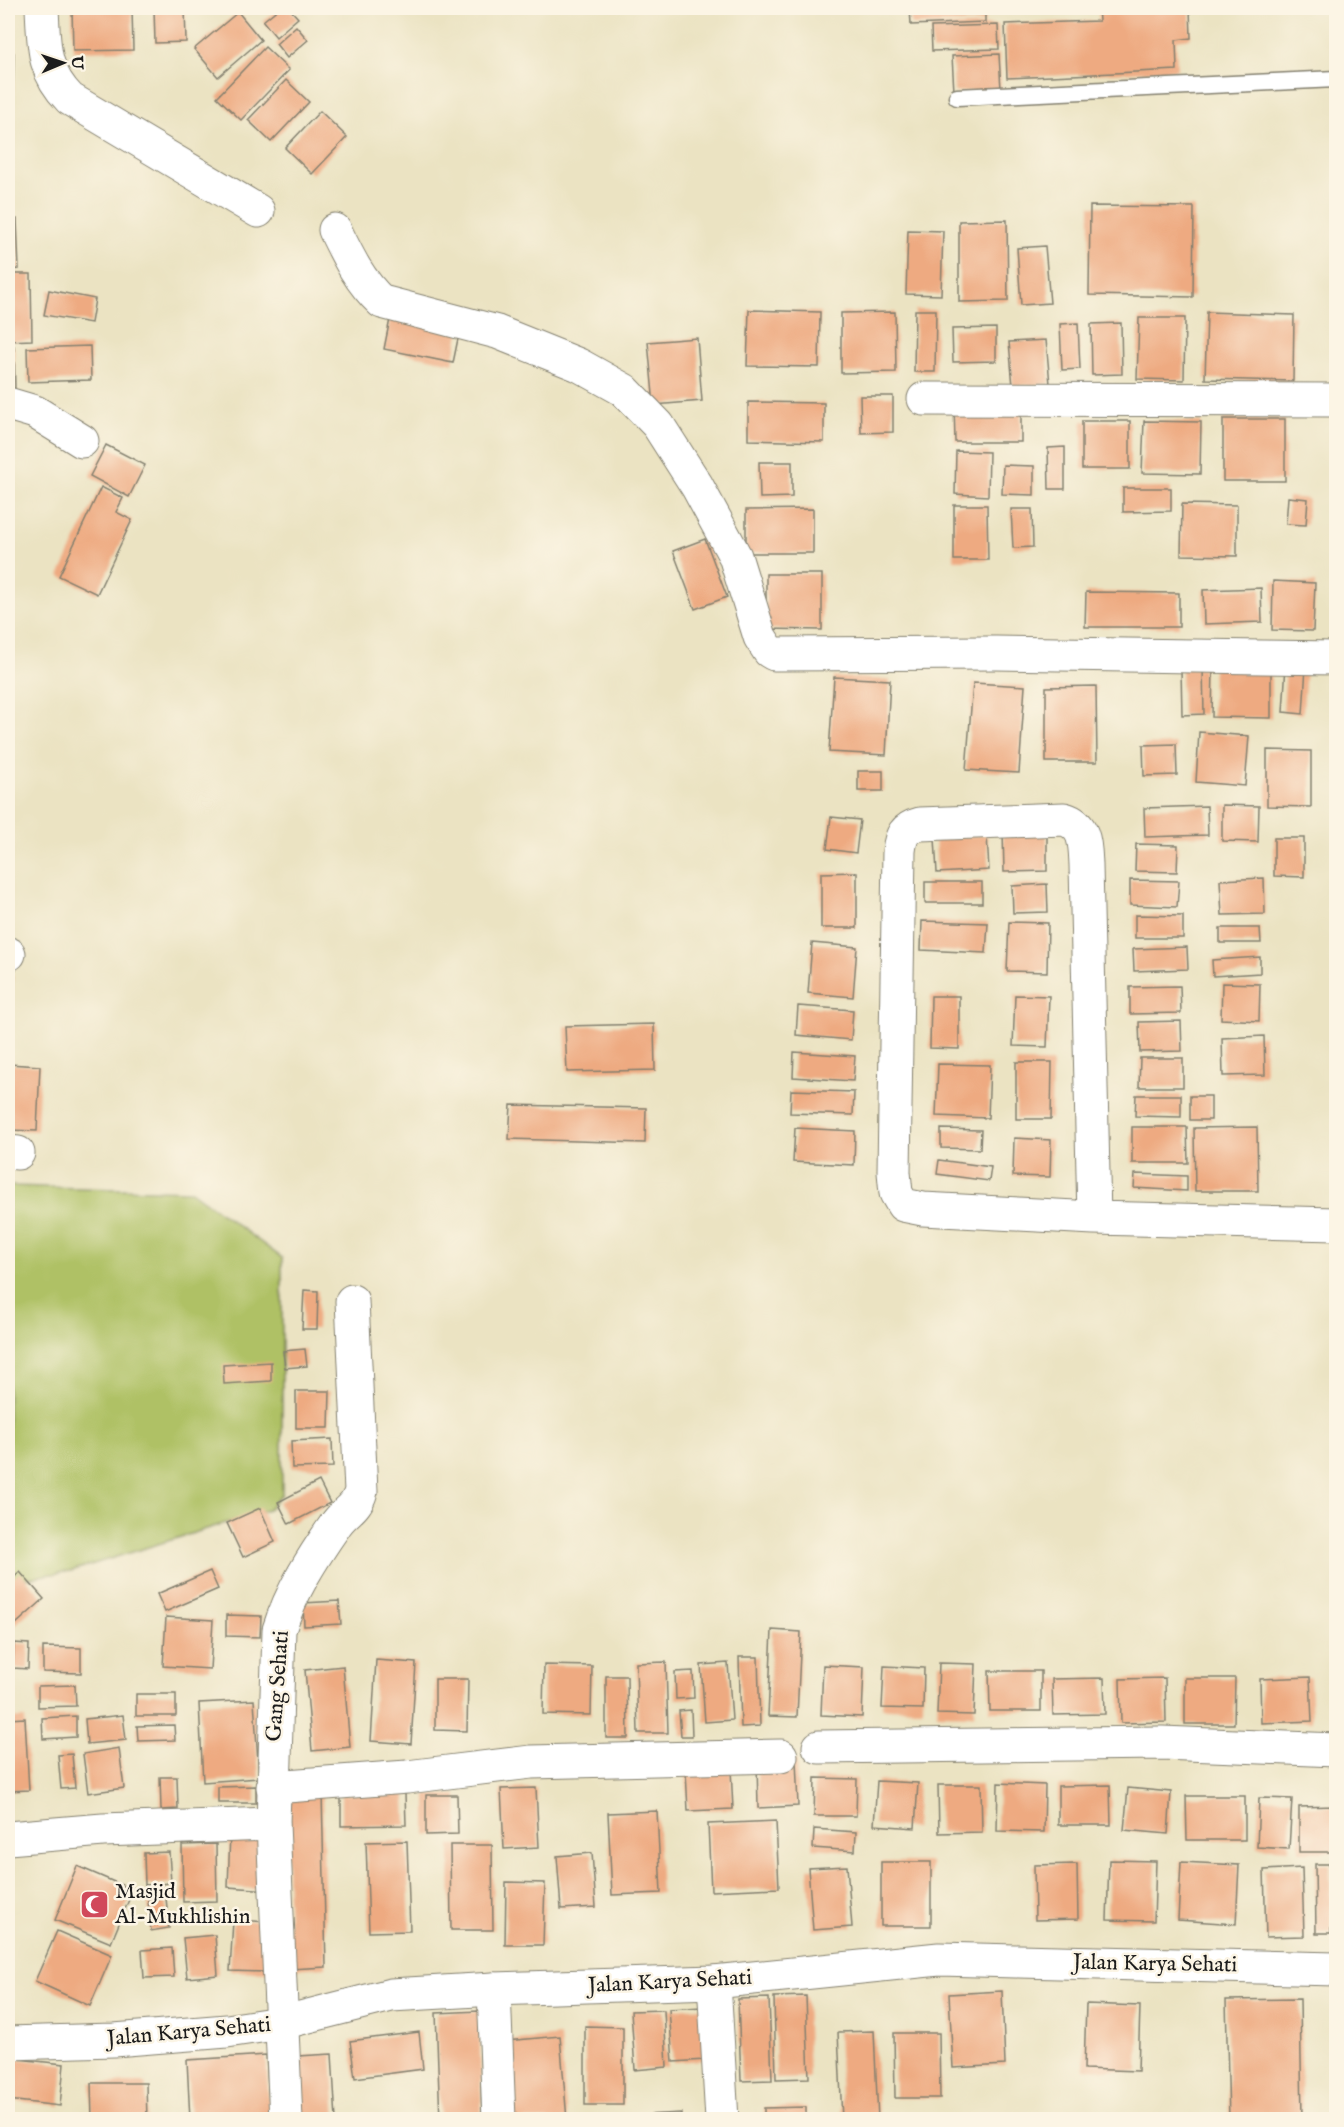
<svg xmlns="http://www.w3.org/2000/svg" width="1344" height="2127" font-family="'IM FELL English',serif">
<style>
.green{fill:#afc165;stroke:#666e40;stroke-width:1.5}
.building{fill:#eeaa81}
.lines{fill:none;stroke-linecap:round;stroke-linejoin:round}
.lane-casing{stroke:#84806f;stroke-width:19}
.street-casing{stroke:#84806f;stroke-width:35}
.lane{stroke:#fff;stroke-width:16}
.street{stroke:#fff;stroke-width:33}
.labels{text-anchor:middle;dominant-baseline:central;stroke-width:5;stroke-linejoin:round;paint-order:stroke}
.street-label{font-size:22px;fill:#1c1c1c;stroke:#fcf5e5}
.poi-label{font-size:22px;fill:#1c1c1c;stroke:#fcf5e5;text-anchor:start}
</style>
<rect width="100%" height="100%" fill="#fcf5e5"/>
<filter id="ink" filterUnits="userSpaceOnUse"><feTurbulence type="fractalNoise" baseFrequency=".0167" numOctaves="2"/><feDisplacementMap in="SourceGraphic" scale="12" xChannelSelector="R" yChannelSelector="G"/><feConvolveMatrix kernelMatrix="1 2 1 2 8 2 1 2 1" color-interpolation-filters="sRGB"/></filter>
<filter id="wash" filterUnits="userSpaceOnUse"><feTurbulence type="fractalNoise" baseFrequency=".008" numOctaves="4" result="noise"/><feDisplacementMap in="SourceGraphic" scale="24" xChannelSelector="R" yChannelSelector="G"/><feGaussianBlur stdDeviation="1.35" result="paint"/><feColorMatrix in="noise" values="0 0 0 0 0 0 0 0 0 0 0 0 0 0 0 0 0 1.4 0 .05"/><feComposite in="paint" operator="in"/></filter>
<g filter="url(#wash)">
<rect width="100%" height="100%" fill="#ebe3c2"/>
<polygon class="green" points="8,1186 191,1191 282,1258 282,1494 268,1510 71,1571 8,1581"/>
<g id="blocks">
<g class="building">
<polygon points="72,8 132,8 133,50 73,51"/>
<polygon points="154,8 185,8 186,42 155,43"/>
<polygon points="279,8 289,8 298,18 276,37 263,21"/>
<polygon points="910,8 985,8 985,22 911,25"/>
<polygon points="1098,8 1190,8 1191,38 1176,40 1177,70 1007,78 1005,24 1099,21"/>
<polygon points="238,12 261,40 218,77 194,49"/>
<polygon points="998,25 999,49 932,51 931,27"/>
<polygon points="296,26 308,40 287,58 276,44"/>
<polygon points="265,47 289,70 241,120 217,97"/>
<polygon points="8,53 14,53 13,97 8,97"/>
<polygon points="999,54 1001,90 954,92 952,56"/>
<polygon points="286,80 309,102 271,142 248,120"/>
<polygon points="320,111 347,137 312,174 285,148"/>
<polygon points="1090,206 1194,207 1193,297 1089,295"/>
<polygon points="8,219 17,219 19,269 8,270"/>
<polygon points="1007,220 1008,301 959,302 959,221"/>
<polygon points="908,230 943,231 941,295 906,294"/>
<polygon points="1045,246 1050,303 1021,305 1017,248"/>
<polygon points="8,274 31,274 32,340 8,341"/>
<polygon points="49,290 95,299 91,323 44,315"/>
<polygon points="749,310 820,312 819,367 747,366"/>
<polygon points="915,310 936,310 935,372 914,372"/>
<polygon points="895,312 896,372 841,373 841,313"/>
<polygon points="1207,312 1294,315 1293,381 1205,379"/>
<polygon points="391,314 460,329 453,363 384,349"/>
<polygon points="1139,318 1185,318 1184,380 1137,379"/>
<polygon points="1078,323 1080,369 1062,370 1060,324"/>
<polygon points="1121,323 1122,374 1092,375 1091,324"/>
<polygon points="996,328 996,361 953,362 952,329"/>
<polygon points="697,338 702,401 654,405 648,342"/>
<polygon points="1046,340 1050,384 1013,386 1009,342"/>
<polygon points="8,346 14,346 15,391 8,391"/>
<polygon points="90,346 91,380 28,382 27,348"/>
<polygon points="860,396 893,396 893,432 861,433"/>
<polygon points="748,402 824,403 824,442 748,440"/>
<polygon points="1021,402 1021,442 955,442 954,403"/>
<rect x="1223" y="419" width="62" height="62"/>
<rect x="1082" y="421" width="48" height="48"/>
<polygon points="1144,421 1201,422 1200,474 1142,473"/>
<polygon points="106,445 145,465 129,497 90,476"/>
<polygon points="1065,447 1065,489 1049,489 1048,448"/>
<polygon points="956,451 989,452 988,496 955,494"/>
<polygon points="759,462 792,462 792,497 760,498"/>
<polygon points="1003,465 1034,466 1034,495 1002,494"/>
<polygon points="101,487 123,498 116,512 132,520 97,594 59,576"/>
<polygon points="1123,488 1171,488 1171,511 1123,512"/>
<polygon points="1288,497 1308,499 1306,525 1286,524"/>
<polygon points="1182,504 1237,505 1237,556 1181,555"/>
<polygon points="954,505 987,505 988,560 954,560"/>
<polygon points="813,509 813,553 746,553 746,510"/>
<polygon points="1011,509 1032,509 1033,547 1013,548"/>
<polygon points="705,539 727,597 695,609 673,551"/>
<polygon points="766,574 822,574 822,630 766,629"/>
<polygon points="1273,581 1315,583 1313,631 1272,630"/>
<polygon points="1261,588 1262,622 1204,624 1203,590"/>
<polygon points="1086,592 1179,593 1179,627 1085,627"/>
<polygon points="1286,665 1306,667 1303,714 1283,712"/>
<polygon points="1213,667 1271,668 1271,718 1212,717"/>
<polygon points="1203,668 1204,714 1182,715 1181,669"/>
<polygon points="834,677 890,680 886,755 829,752"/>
<polygon points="973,683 1025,686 1019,773 966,770"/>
<polygon points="1096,686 1097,762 1046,762 1046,687"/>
<polygon points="1199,732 1249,736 1245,786 1196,782"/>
<polygon points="1176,744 1177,775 1144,776 1143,745"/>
<polygon points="1267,750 1311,751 1311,807 1267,806"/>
<rect x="858" y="771" width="25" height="20"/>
<polygon points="1222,805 1259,806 1258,842 1222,841"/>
<polygon points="1207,806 1208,835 1145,837 1144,808"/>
<polygon points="831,817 860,820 856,853 827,849"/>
<polygon points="1003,831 1047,831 1047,871 1004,872"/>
<polygon points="987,835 989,870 937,873 935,838"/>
<polygon points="1274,838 1304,838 1304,877 1274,876"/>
<polygon points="1136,844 1178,845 1177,872 1135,871"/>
<polygon points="857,872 857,928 821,928 821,873"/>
<polygon points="1264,878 1265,914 1222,915 1220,880"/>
<polygon points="1130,880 1179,881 1177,907 1130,905"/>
<rect x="925" y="882" width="57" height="21"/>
<polygon points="1047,884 1048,912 1013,913 1012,886"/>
<polygon points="1135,915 1183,916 1183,938 1135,938"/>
<polygon points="922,921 988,923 986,953 921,950"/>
<polygon points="1009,922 1048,923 1047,972 1007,971"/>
<polygon points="1220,928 1260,928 1261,943 1220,943"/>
<polygon points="812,943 857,947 853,997 808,993"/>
<polygon points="1187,947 1188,969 1134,971 1133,949"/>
<polygon points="1260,957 1260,973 1213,976 1212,960"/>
<polygon points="8,976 13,976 9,1045 8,1045"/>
<polygon points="1222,983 1260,984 1259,1021 1221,1019"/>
<polygon points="1180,986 1181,1013 1130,1014 1130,987"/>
<polygon points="1015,995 1049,996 1047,1047 1013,1046"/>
<polygon points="931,996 959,996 959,1049 930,1048"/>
<polygon points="798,1006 853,1010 851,1040 796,1035"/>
<polygon points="1181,1021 1182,1051 1140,1052 1139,1022"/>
<polygon points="654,1024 655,1070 567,1072 565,1026"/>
<polygon points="1264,1036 1265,1075 1223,1076 1222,1038"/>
<polygon points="794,1052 855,1056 853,1081 793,1077"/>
<polygon points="1140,1058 1183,1058 1183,1087 1139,1087"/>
<polygon points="1016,1062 1052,1062 1051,1119 1016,1119"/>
<polygon points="8,1064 40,1066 37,1131 8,1130"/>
<polygon points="938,1064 990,1065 988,1118 936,1116"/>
<polygon points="791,1090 854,1092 853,1115 790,1113"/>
<polygon points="1136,1095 1181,1095 1181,1117 1135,1116"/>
<rect x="1190" y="1096" width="21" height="24"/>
<polygon points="511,1105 646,1108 645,1143 509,1139"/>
<polygon points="1132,1127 1187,1127 1188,1163 1132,1163"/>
<polygon points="1257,1127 1258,1191 1195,1191 1194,1128"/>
<polygon points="795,1128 855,1131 854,1165 793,1162"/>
<polygon points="941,1129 981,1130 980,1149 941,1148"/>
<polygon points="1014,1138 1051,1140 1050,1177 1013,1176"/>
<polygon points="939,1160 991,1167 989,1181 937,1174"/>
<polygon points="1135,1174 1187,1176 1187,1191 1134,1188"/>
<polygon points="304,1290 318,1291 317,1329 302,1329"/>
<polygon points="305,1349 307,1366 285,1368 283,1351"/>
<polygon points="271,1362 271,1381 224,1384 223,1365"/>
<polygon points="296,1391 330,1391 329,1428 296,1428"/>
<polygon points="332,1439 333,1467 292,1468 291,1441"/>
<polygon points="319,1481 330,1503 289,1524 278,1502"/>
<polygon points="260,1508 275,1542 243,1557 227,1523"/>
<polygon points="210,1571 218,1589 165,1612 157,1594"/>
<polygon points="20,1572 44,1599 8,1631 8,1583"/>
<polygon points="339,1601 341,1624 304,1626 303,1603"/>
<polygon points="226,1615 261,1616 260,1637 226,1636"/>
<polygon points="166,1617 213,1620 210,1669 163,1666"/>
<polygon points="772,1630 801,1632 797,1717 768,1716"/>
<polygon points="14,1643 29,1644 28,1669 13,1668"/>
<polygon points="43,1647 81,1648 81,1673 43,1672"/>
<polygon points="739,1657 758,1657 760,1726 741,1727"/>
<polygon points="376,1660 416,1663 411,1744 371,1741"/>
<polygon points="666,1662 668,1733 638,1733 636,1663"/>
<polygon points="728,1663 732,1720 705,1722 701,1665"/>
<polygon points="939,1663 976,1664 974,1715 937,1714"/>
<polygon points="544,1665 592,1666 591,1715 543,1714"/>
<polygon points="823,1665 864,1667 862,1717 821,1715"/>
<polygon points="343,1666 350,1747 312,1751 305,1670"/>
<polygon points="884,1666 924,1668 923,1709 882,1708"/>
<polygon points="693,1671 694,1698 676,1699 675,1672"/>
<polygon points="989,1671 1041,1671 1041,1711 990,1711"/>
<polygon points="606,1676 627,1676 628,1738 606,1738"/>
<polygon points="1310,1677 1312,1721 1261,1723 1260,1679"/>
<polygon points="1104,1678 1105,1714 1053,1715 1052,1679"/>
<polygon points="1165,1678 1166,1722 1121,1723 1120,1679"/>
<polygon points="1185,1678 1235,1678 1234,1724 1185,1724"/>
<polygon points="435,1679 468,1679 467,1731 435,1730"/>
<polygon points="75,1685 76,1706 38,1707 38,1686"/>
<rect x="136" y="1694" width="40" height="22"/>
<polygon points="254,1700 259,1778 203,1782 199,1703"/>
<polygon points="691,1710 692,1736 681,1736 679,1711"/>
<polygon points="123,1715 126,1740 87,1744 85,1719"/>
<polygon points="76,1716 76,1737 43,1739 42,1718"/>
<polygon points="25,1718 29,1790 8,1791 8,1719"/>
<polygon points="174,1725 175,1740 138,1741 137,1726"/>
<polygon points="119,1748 124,1788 88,1793 83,1754"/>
<polygon points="72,1754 75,1788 61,1789 58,1755"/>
<polygon points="796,1760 798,1806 758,1808 757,1762"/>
<polygon points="731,1769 733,1809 688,1811 686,1771"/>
<polygon points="160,1777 177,1777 178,1809 161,1810"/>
<polygon points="815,1778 857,1779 856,1816 814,1816"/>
<polygon points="877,1781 918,1783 915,1828 874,1825"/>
<polygon points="998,1783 1045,1785 1044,1832 997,1831"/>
<polygon points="938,1785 981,1785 982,1832 939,1833"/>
<polygon points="1110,1785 1111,1825 1058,1825 1058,1786"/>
<polygon points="256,1786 256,1803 218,1803 218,1787"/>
<polygon points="536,1788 539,1847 504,1849 501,1789"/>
<polygon points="1128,1788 1171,1792 1168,1834 1124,1830"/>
<polygon points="322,1793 326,1967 290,1969 285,1794"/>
<polygon points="405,1793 406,1825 341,1826 341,1794"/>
<polygon points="426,1795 457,1795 458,1834 426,1835"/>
<polygon points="1186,1796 1245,1796 1245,1840 1187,1840"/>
<polygon points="1259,1798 1292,1799 1289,1849 1257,1847"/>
<polygon points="1336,1806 1336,1852 1299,1852 1299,1807"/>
<polygon points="657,1811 661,1893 612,1895 608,1813"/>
<polygon points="776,1821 779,1888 711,1891 708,1824"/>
<polygon points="814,1829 856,1832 855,1851 813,1848"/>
<polygon points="230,1833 273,1834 270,1890 228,1887"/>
<polygon points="407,1841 410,1931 369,1932 366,1842"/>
<polygon points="216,1844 217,1901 183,1902 182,1845"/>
<polygon points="450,1845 492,1845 493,1930 451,1930"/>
<polygon points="169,1852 171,1883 145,1885 144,1853"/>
<polygon points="592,1853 596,1907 561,1909 557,1856"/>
<polygon points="1109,1860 1156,1861 1154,1921 1107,1920"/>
<rect x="881" y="1862" width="50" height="64"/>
<polygon points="1181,1862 1239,1865 1236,1924 1178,1920"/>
<polygon points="1077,1864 1078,1919 1035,1920 1034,1865"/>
<polygon points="1315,1864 1330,1864 1331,1933 1316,1933"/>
<polygon points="77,1866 133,1890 111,1943 55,1920"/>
<polygon points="847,1866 852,1927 813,1930 808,1868"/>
<polygon points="1302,1868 1304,1936 1266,1937 1264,1870"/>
<polygon points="506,1882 545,1883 543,1945 505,1945"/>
<polygon points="166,1898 169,1928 151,1931 148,1900"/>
<polygon points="233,1920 270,1922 267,1972 230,1971"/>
<polygon points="57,1931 112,1955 90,2006 35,1981"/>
<polygon points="215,1935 218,1975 187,1978 183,1938"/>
<polygon points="172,1948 174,1977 144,1978 142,1950"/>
<polygon points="1002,1991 1005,2065 953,2068 949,1994"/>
<polygon points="806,1996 809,2078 776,2079 774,1997"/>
<polygon points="769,1998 772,2080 741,2081 738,1999"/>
<polygon points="1300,1999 1302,2120 1229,2120 1226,2000"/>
<polygon points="1086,2004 1140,2006 1138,2071 1084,2069"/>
<polygon points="702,2007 705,2060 673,2062 669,2009"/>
<polygon points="664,2010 667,2067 635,2070 631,2011"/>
<polygon points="479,2011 482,2120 440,2120 436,2013"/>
<polygon points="585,2026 623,2027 623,2105 585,2105"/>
<polygon points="874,2031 878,2120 842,2120 838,2032"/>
<polygon points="419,2032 423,2069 355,2078 350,2041"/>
<polygon points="894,2033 939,2033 940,2098 895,2098"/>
<polygon points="560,2036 567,2120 513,2120 506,2041"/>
<polygon points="332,2054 336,2120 301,2120 298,2056"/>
<polygon points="266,2055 270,2120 190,2120 187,2060"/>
<polygon points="8,2058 64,2064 60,2106 8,2100"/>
<polygon points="91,2083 146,2083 147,2120 92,2120"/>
<polygon points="806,2107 806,2120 764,2120 764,2108"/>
<polygon points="681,2113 681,2120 645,2120 645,2115"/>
</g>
</g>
</g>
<g filter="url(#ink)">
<use href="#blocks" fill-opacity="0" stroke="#84806f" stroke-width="1.5"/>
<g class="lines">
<defs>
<polyline id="lane" points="957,97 1336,79"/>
<g id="street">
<path d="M42,8C44,45 42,71 70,99L258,211"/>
<path d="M335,230C348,257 360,282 382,302L497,332L579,365L624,390L658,425L697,486L735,556L760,637L769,651L774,654L996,653L1336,658"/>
<polyline points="924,399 1336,400"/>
<polyline points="8,404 35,412 82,441"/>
<polyline points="8,954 9,954"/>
<polyline points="8,1152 18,1153"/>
<path d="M1094,1218L1086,865C1085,846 1086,825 1064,819L920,824C904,828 901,835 899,851L894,1172L896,1193L903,1205L923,1209L1094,1218L1336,1224"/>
<polyline points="819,1747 1162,1743 1336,1750"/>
<polyline points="273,1787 407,1777 531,1762 781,1756"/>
<polyline points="8,1838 103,1830 273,1824"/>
<polyline points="714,1982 722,2120"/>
<polyline points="494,1989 499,2120"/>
<polyline points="8,2043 114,2040 227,2031 281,2023 391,1995 494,1989 714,1982 939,1959 1336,1969"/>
<path d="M286,2120L273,1824L279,1630C291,1591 313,1557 336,1524C346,1510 356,1509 361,1491L352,1301"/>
</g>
</defs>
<use href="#lane" class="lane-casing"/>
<use href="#street" class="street-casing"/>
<use href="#lane" class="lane"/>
<use href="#street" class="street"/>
</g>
</g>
<defs>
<symbol id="mosque-square" viewBox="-11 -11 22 22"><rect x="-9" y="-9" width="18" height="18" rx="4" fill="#d1495b" stroke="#fcf5e5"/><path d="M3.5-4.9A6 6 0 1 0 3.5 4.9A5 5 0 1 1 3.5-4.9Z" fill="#fff"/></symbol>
</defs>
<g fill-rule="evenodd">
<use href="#mosque-square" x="78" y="1888" width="33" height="33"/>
</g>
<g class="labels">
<g class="street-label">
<text transform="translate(278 1686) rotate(-86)">Gang Sehati</text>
<text transform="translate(1155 1964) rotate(1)">Jalan Karya Sehati</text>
<text transform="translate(670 1982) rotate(-3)">Jalan Karya Sehati</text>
<text transform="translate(189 2032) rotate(-5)">Jalan Karya Sehati</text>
</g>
<g class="poi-label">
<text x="115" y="1892">Masjid<tspan x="115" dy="25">Al-Mukhlishin</tspan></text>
</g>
</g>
<rect width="1344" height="2127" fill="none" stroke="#fcf5e5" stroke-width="30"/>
<g transform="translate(63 63) rotate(88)" stroke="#fcf5e5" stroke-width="4.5" paint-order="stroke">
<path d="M0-4.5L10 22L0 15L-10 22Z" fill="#1c1c1c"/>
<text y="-9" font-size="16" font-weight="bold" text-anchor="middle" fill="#1c1c1c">U</text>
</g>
</svg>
